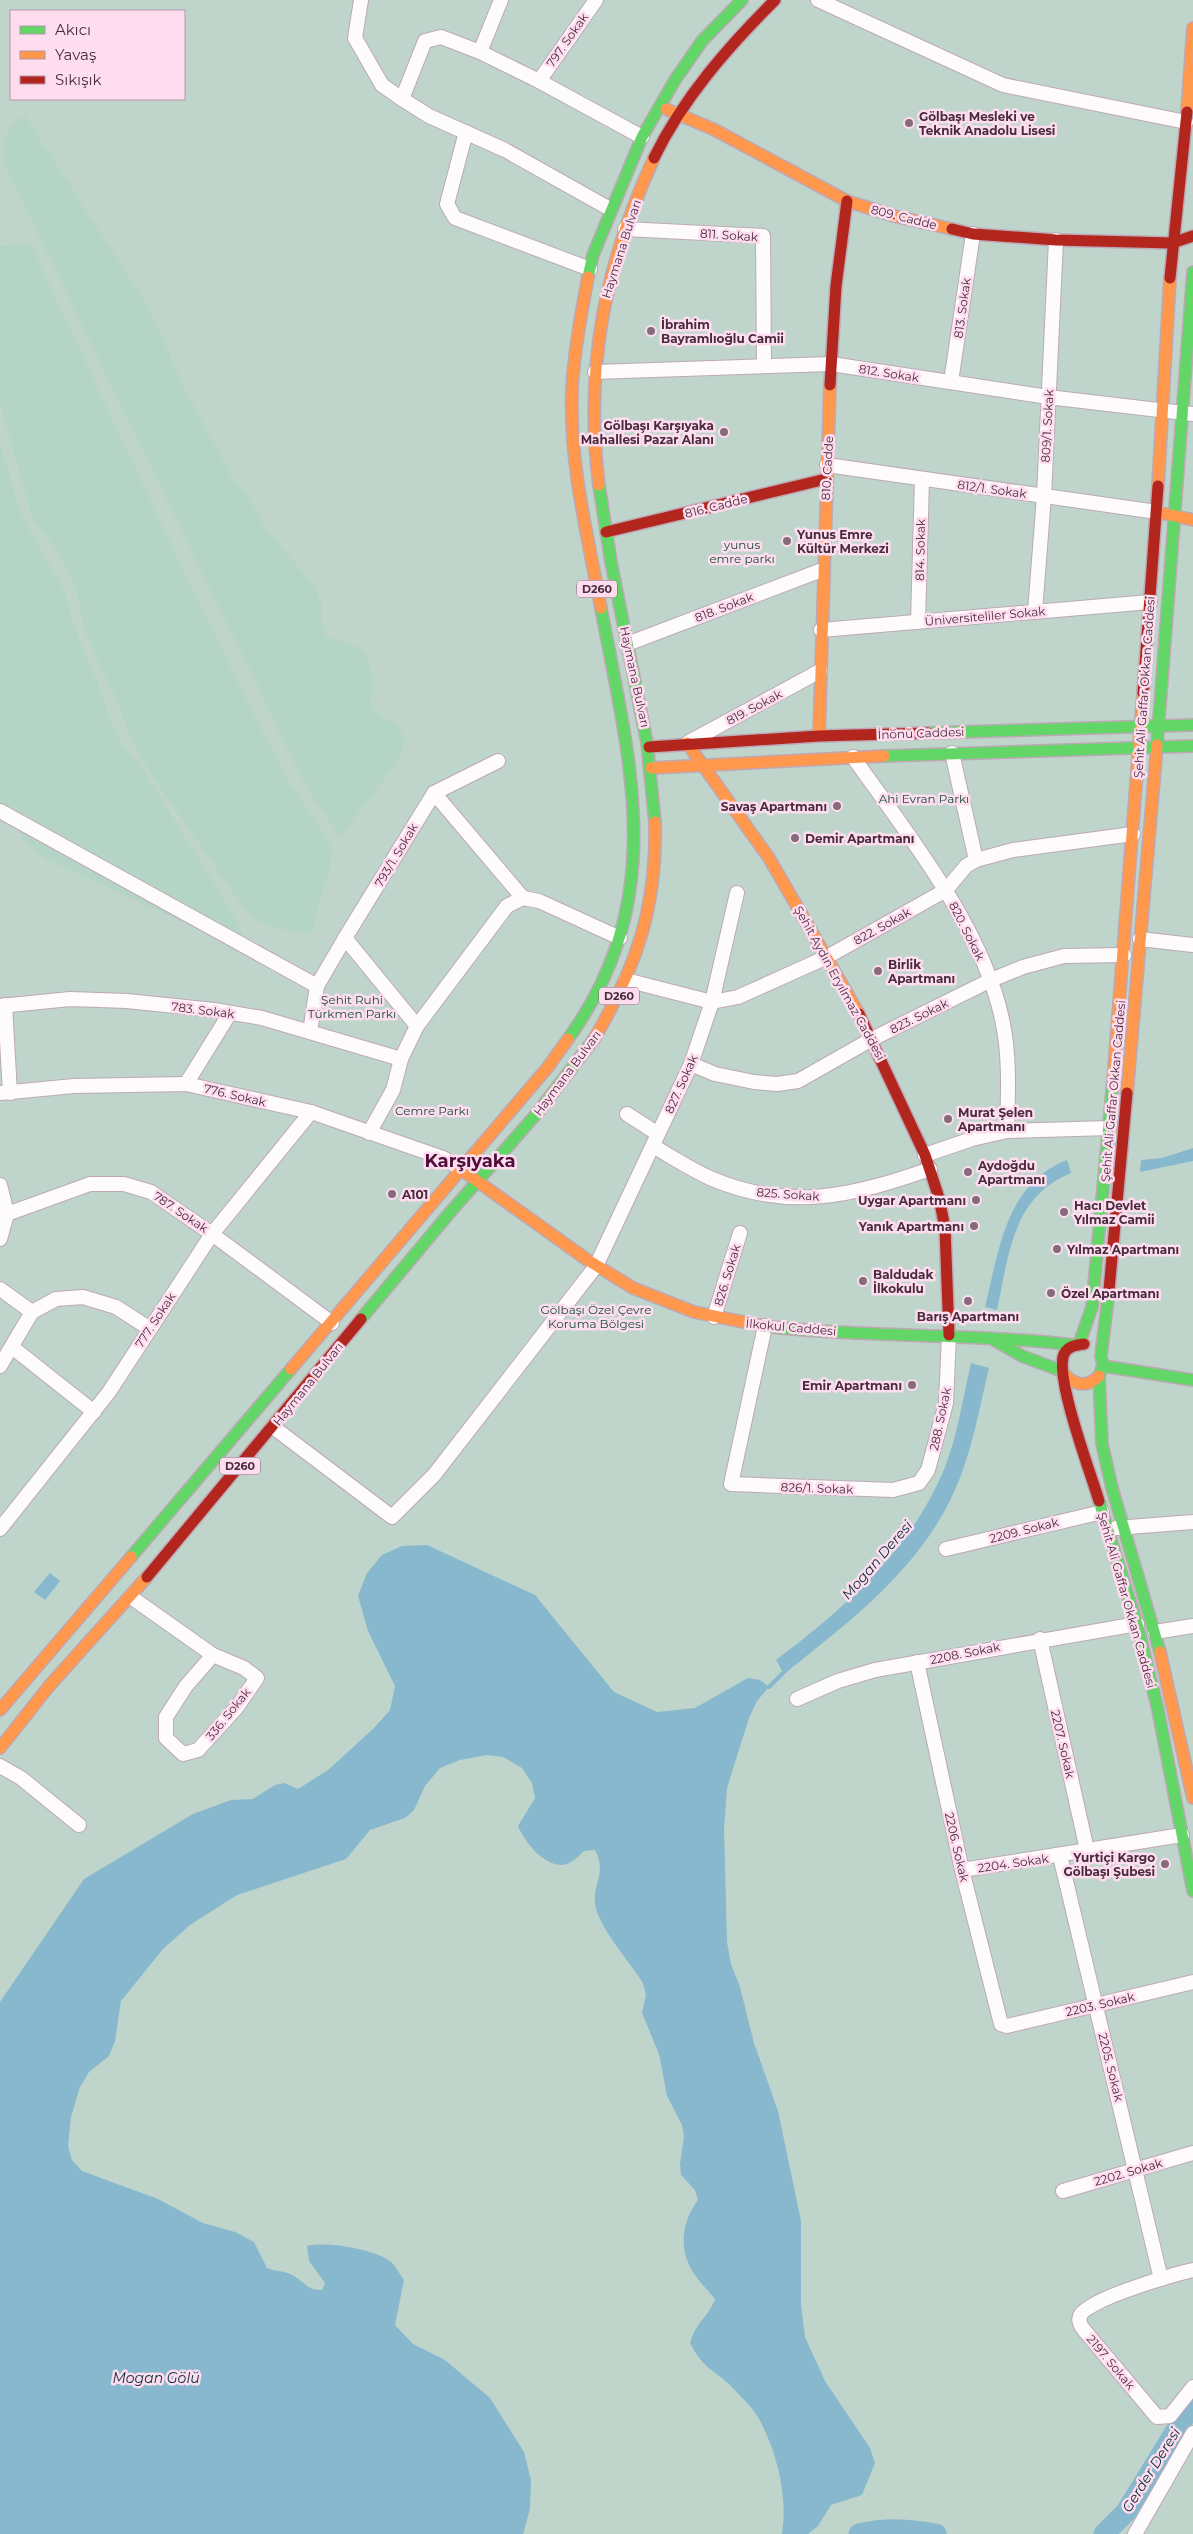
<svg xmlns="http://www.w3.org/2000/svg" width="1193" height="2534" font-family="Montserrat,sans-serif">
<style>
.green{fill:#bfd5cb;fill-rule:evenodd}
.forest{fill:#b4d4c6}
.water{fill:#87b8ce}
.lines{fill:none;stroke-linecap:round;stroke-linejoin:round}
.stream{stroke:#87b8ce;stroke-width:4}
.river{stroke:#87b8ce;stroke-width:21}
.street-casing{stroke:#bea8b5;stroke-width:16}
.fast-casing{stroke:#bea8b5;stroke-width:14}
.slow-casing{stroke:#bea8b5;stroke-width:14}
.jam-casing{stroke:#bea8b5;stroke-width:14}
.street{stroke:#fefbfc;stroke-width:14}
.fast{stroke:#63d668;stroke-width:11}
.slow{stroke:#ff974d;stroke-width:11}
.jam{stroke:#b3261e;stroke-width:11}
.poi-dot{fill:#866b7b;stroke:#feddef;stroke-width:2}
.labels{text-anchor:middle;dominant-baseline:central;stroke-width:5;stroke-linejoin:round;paint-order:stroke}
.shield{fill:#feddef;stroke:#806072;stroke-width:1}
.shield-label{font-size:11px;font-weight:bold;fill:#4a2a3d}
.street-label{font-size:12px;fill:#4a2a3d;stroke:#feddef}
.poi-label{font-size:12px;font-weight:bold;fill:#4a2a3d;stroke:#feddef;text-anchor:start}
.park-label{font-size:12px;fill:#154e38;stroke:#feddef}
.water-label{font-size:14px;font-style:italic;fill:#082f3b;stroke:#feddef}
.district-label{font-size:18px;font-weight:bold;fill:#4f0d3b;stroke:#feddef}
</style>
<rect width="100%" height="100%" fill="#f6e5ee"/>
<path class="green" d="M0,0H1193V2534H0ZM11,11H184V99H11Z"/>
<g class="forest">
<path d="M25,116L150,309L182,383L231,476L250,501L267,531L314,585L322,605V623L326,636L358,647L367,658L373,678L370,703L375,712L398,726L405,738C401,762 388,773 374,792C363,806 352,822 341,837C327,817 312,798 301,777C274,726 254,672 226,622L6,168C0,145 3,126 25,116Z"/>
<path d="M30,243L159,519L258,724L291,784L332,847C332,876 314,903 314,932L297,933L279,929L264,924L246,911L172,805L143,761L131,738L115,696L85,633L76,587L60,555L32,516L0,404V246Z"/>
<polygon points="0,443 19,508 30,531 63,588 77,634 100,688 113,727 122,744 139,763 240,926 241,932 234,946 46,859 23,839 0,800"/>
</g>
<g class="water">
<polygon points="1193,1148 1193,1161 1140,1172 1141,1160 1162,1158"/>
<path d="M1067,1160L1071,1173C1012,1197 1009,1255 997,1310L985,1307C999,1251 1005,1184 1067,1160Z"/>
<path d="M971,1363L989,1368C979,1409 972,1453 954,1492C919,1570 849,1622 784,1674L776,1660C845,1608 912,1549 945,1467C958,1434 963,1397 971,1363Z"/>
<path d="M427,1545L535,1595L614,1692L657,1712L695,1708L748,1678L760,1680L769,1687L757,1701L749,1718L727,1788L724,1829L727,1942L731,1964L740,1987L754,2043L778,2111L801,2221V2305L805,2337L825,2381L870,2448L875,2463L862,2495L831,2505L818,2526L808,2534H782C788,2496 777,2452 759,2419C753,2408 742,2398 734,2389C716,2370 704,2371 690,2343C696,2322 709,2316 715,2299C708,2290 699,2282 693,2272C678,2249 682,2221 698,2200L695,2190L681,2175L680,2164L684,2136L682,2125L667,2096L659,2054L642,2013L646,1995L643,1983C630,1962 597,1926 595,1903C593,1882 607,1874 595,1850L584,1851C578,1857 570,1865 561,1865C542,1864 525,1842 518,1826L535,1798L532,1783L522,1768L503,1757L487,1755L460,1760L440,1768L425,1786L414,1810L405,1818L370,1830L346,1859L237,1895L190,1925L163,1949L121,2001L115,2041L109,2056L89,2072L80,2087L71,2117L68,2146L72,2160L82,2171L158,2199L203,2223L235,2232L254,2242L267,2268C274,2271 283,2271 290,2274C304,2280 305,2290 322,2290L325,2283L309,2261L307,2246C327,2241 373,2249 390,2261C396,2266 400,2275 404,2280L395,2325L413,2344L445,2360L490,2398L524,2452L531,2480L530,2509L523,2534H0V2002L84,1879L193,1814L231,1800L253,1799L275,1785L284,1783L298,1789L328,1770L374,1728L390,1710L395,1686L368,1631L358,1596L367,1573L382,1555L402,1546Z"/>
<polygon points="50,1573 60,1581 45,1600 34,1592"/>
</g>
<g class="lines">
<polyline class="stream" points="769,1687 787,1669"/>
<g class="river">
<path d="M859,2534C886,2528 909,2529 936,2534"/>
<polyline points="1104,2534 1126,2512 1193,2403"/>
</g>
<defs>
<g id="street">
<polyline points="361,0 355,38 382,85 402,99"/>
<polyline points="818,0 1003,85 1186,122"/>
<polyline points="480,52 501,0"/>
<polyline points="539,81 596,0"/>
<polyline points="466,132 447,204 455,218 590,269"/>
<polyline points="610,209 505,150 429,116 402,99 425,41 441,37 480,52 539,81 642,137"/>
<polyline points="625,229 763,236 764,366"/>
<polyline points="595,372 831,364 1048,397 1193,414"/>
<polyline points="951,382 973,234"/>
<polyline points="827,465 1157,512"/>
<polyline points="1035,612 1044,496 1056,240"/>
<polyline points="918,622 922,479"/>
<polyline points="821,630 1150,602"/>
<polyline points="627,644 822,570"/>
<polyline points="689,742 820,671"/>
<polyline points="952,753 976,860"/>
<path d="M853,757C908,835 985,930 1003,1024C1010,1059 1008,1095 1007,1131"/>
<polyline points="434,793 498,761"/>
<polyline points="0,811 317,986"/>
<polyline points="1140,939 1193,945"/>
<polyline points="626,980 712,1002 738,997 827,957 946,890 966,866 976,860 1013,850 1133,834"/>
<polyline points="5,1005 10,1093"/>
<polyline points="0,1006 70,999 127,1001 214,1010 262,1018 401,1059"/>
<polyline points="417,1026 345,938 434,793 523,898"/>
<polyline points="310,1032 317,986 345,938"/>
<polyline points="691,1064 715,1074 754,1082 777,1084 798,1081 872,1039 991,980 1023,967 1064,956 1124,955"/>
<polyline points="186,1084 230,1013"/>
<polyline points="0,1093 74,1086 186,1084 311,1112 443,1158 460,1168"/>
<polyline points="627,1114 658,1134"/>
<polyline points="369,1133 393,1090 401,1059 417,1026 507,906 523,898 539,901 620,938"/>
<path d="M653,1146C672,1157 690,1169 710,1178C789,1212 853,1196 930,1169"/>
<polyline points="925,1155 972,1139 1007,1131 1109,1128"/>
<polyline points="0,1185 7,1214 0,1239"/>
<polyline points="7,1214 90,1184 124,1184 151,1192 212,1234 332,1323"/>
<polyline points="0,1289 32,1312"/>
<polyline points="714,1317 740,1233"/>
<polyline points="765,1326 731,1484 893,1490 919,1483 928,1470 946,1403 949,1335"/>
<polyline points="12,1347 94,1412"/>
<polyline points="0,1366 32,1312 56,1299 83,1297 116,1307 150,1329"/>
<polyline points="273,1427 392,1517 434,1475 596,1266 691,1064 712,1002 737,893"/>
<polyline points="1116,1528 1193,1522"/>
<polyline points="0,1529 109,1392 212,1234 311,1112"/>
<polyline points="946,1549 1102,1512"/>
<polyline points="131,1597 213,1655 244,1668 257,1678 237,1707 198,1750 183,1754 166,1738 166,1717 186,1686 213,1655"/>
<polyline points="1155,1632 1193,1626"/>
<polyline points="1040,1639 1087,1850"/>
<polyline points="917,1662 962,1870 1001,2024 1007,2026 1193,1982"/>
<polyline points="797,1699 838,1681 875,1670 1137,1624"/>
<polyline points="0,1766 21,1778 79,1825"/>
<polyline points="1060,1856 1161,2279"/>
<polyline points="962,1870 1182,1835"/>
<polyline points="1063,2191 1193,2153"/>
<path d="M1193,2270C1175,2274 1085,2300 1080,2316C1078,2322 1081,2326 1084,2330L1157,2417L1170,2416L1193,2387"/>
<polyline points="1135,2534 1193,2433"/>
</g>
<g id="fast">
<polyline points="588,277 593,255 642,137 675,80 702,41 742,0"/>
<polyline points="599,485 611,562 647,743 655,822"/>
<polyline points="928,733 1193,725"/>
<polyline points="1157,745 1193,272"/>
<polyline points="884,756 1193,746"/>
<path d="M568,1039C670,898 630,764 601,608"/>
<polyline points="1109,1290 1101,1356 1103,1366 1099,1376 1102,1444 1112,1488 1160,1652"/>
<polyline points="361,1319 447,1216 538,1112 594,1039"/>
<path d="M763,1326C866,1338 971,1333 1074,1345"/>
<polyline points="994,1340 1022,1356 1062,1371"/>
<polyline points="1079,1344 1092,1307 1113,1081"/>
<polyline points="1103,1366 1193,1380"/>
<polyline points="1099,1501 1137,1624 1158,1710 1193,1891"/>
<polyline points="131,1557 291,1369"/>
</g>
<g id="slow">
<polyline points="666,109 715,130 847,201 894,216 952,229"/>
<polyline points="1187,112 1193,28"/>
<path d="M588,277C581,315 574,352 572,390C569,463 588,537 601,608"/>
<path d="M599,485C584,369 605,264 654,158"/>
<polyline points="1158,486 1170,278"/>
<polyline points="1161,513 1193,520"/>
<polyline points="819,736 830,385"/>
<polyline points="687,743 769,858 859,1014"/>
<polyline points="651,768 884,756"/>
<path d="M594,1039C637,966 657,907 655,822"/>
<polyline points="1113,1081 1143,693"/>
<polyline points="1127,1093 1157,745"/>
<polyline points="466,1173 586,1259 633,1288 694,1312 763,1326"/>
<polyline points="291,1369 548,1067 568,1039"/>
<path d="M1062,1371C1072,1385 1086,1389 1099,1376"/>
<polyline points="1160,1652 1193,1798"/>
<polyline points="0,1710 131,1557"/>
<polyline points="0,1748 50,1685 147,1577"/>
</g>
<g id="jam">
<path d="M654,158C683,98 728,47 775,0"/>
<polyline points="952,229 973,234 1056,240 1172,243 1193,236"/>
<polyline points="1170,278 1187,112"/>
<polyline points="830,385 836,286 847,201"/>
<polyline points="606,532 826,479"/>
<polyline points="1143,693 1158,486"/>
<polyline points="649,747 819,736 928,733"/>
<polyline points="859,1014 925,1155 939,1198 945,1228 949,1335"/>
<polyline points="1109,1290 1127,1093"/>
<path d="M1084,1344C1076,1345 1068,1346 1064,1354C1054,1376 1091,1474 1099,1501"/>
<polyline points="147,1577 361,1319"/>
</g>
</defs>
<use href="#street" class="street-casing"/>
<use href="#fast" class="fast-casing"/>
<use href="#slow" class="slow-casing"/>
<use href="#jam" class="jam-casing"/>
<use href="#street" class="street"/>
<use href="#fast" class="fast"/>
<use href="#slow" class="slow"/>
<use href="#jam" class="jam"/>
</g>
<g class="poi-dot">
<circle cx="909" cy="123" r="5"/>
<circle cx="651" cy="331" r="5"/>
<circle cx="724" cy="432" r="5"/>
<circle cx="787" cy="541" r="5"/>
<circle cx="837" cy="806" r="5"/>
<circle cx="795" cy="838" r="5"/>
<circle cx="878" cy="971" r="5"/>
<circle cx="948" cy="1119" r="5"/>
<circle cx="968" cy="1172" r="5"/>
<circle cx="392" cy="1194" r="5"/>
<circle cx="976" cy="1200" r="5"/>
<circle cx="1064" cy="1212" r="5"/>
<circle cx="974" cy="1226" r="5"/>
<circle cx="1057" cy="1249" r="5"/>
<circle cx="863" cy="1281" r="5"/>
<circle cx="1051" cy="1293" r="5"/>
<circle cx="968" cy="1301" r="5"/>
<circle cx="912" cy="1385" r="5"/>
<circle cx="1165" cy="1864" r="5"/>
</g>
<g class="labels">
<g class="shield">
<rect x="577" y="580.5" width="40" height="17" rx="4"/>
<rect x="599" y="987.5" width="40" height="17" rx="4"/>
<rect x="220" y="1457.5" width="40" height="17" rx="4"/>
</g>
<g class="shield-label">
<text x="597" y="589">D260</text>
<text x="619" y="996">D260</text>
<text x="240" y="1466">D260</text>
</g>
<g class="street-label">
<text transform="translate(567 40) rotate(-55)">797. Sokak</text>
<text transform="translate(904 217) rotate(14)">809. Cadde</text>
<text transform="translate(729 235) rotate(4)">811. Sokak</text>
<text transform="translate(621 249) rotate(-72)">Haymana Bulvarı</text>
<text transform="translate(962 308) rotate(-82)">813. Sokak</text>
<text transform="translate(889 373) rotate(9)">812. Sokak</text>
<text transform="translate(1047 426) rotate(-87)">809/1. Sokak</text>
<text transform="translate(827 468) rotate(-87)">810. Cadde</text>
<text transform="translate(992 489) rotate(8)">812/1. Sokak</text>
<text transform="translate(716 506) rotate(-14)">816. Cadde</text>
<text transform="translate(920 550) rotate(-89)">814. Sokak</text>
<text transform="translate(724 607) rotate(-21)">818. Sokak</text>
<text transform="translate(985 616) rotate(-5)">Üniversiteliler Sokak</text>
<text transform="translate(635 677) rotate(78)">Haymana Bulvarı</text>
<text transform="translate(1144 687) rotate(-86)">Şehit Ali Gaffar Okkan Caddesi</text>
<text transform="translate(754 707) rotate(-28)">819. Sokak</text>
<text transform="translate(921 733) rotate(-2)">İnönü Caddesi</text>
<text transform="translate(396 855) rotate(-59)">793/1. Sokak</text>
<text transform="translate(882 926) rotate(-29)">822. Sokak</text>
<text transform="translate(967 931) rotate(63)">820. Sokak</text>
<text transform="translate(840 983) rotate(61)">Şehit Aydın Eryılmaz Caddesi</text>
<text transform="translate(203 1010) rotate(7)">783. Sokak</text>
<text transform="translate(919 1016) rotate(-26)">823. Sokak</text>
<text transform="translate(567 1073) rotate(-53)">Haymana Bulvarı</text>
<text transform="translate(681 1084) rotate(-66)">827. Sokak</text>
<text transform="translate(1113 1091) rotate(-85)">Şehit Ali Gaffar Okkan Caddesi</text>
<text transform="translate(235 1095) rotate(13)">776. Sokak</text>
<text transform="translate(788 1194) rotate(4)">825. Sokak</text>
<text transform="translate(181 1212) rotate(34)">787. Sokak</text>
<text transform="translate(727 1275) rotate(-73)">826. Sokak</text>
<text transform="translate(155 1320) rotate(-57)">777. Sokak</text>
<text transform="translate(791 1327) rotate(5)">İlkokul Caddesi</text>
<text transform="translate(308 1384) rotate(-51)">Haymana Bulvarı</text>
<text transform="translate(940 1419) rotate(-78)">288. Sokak</text>
<text transform="translate(817 1488) rotate(2)">826/1. Sokak</text>
<text transform="translate(1024 1530) rotate(-14)">2209. Sokak</text>
<text transform="translate(1127 1600) rotate(74)">Şehit Ali Gaffar Okkan Caddesi</text>
<text transform="translate(965 1653) rotate(-11)">2208. Sokak</text>
<text transform="translate(228 1714) rotate(-51)">336. Sokak</text>
<text transform="translate(1063 1744) rotate(77)">2207. Sokak</text>
<text transform="translate(957 1847) rotate(77)">2206. Sokak</text>
<text transform="translate(1013 1863) rotate(-8)">2204. Sokak</text>
<text transform="translate(1100 2004) rotate(-13)">2203. Sokak</text>
<text transform="translate(1111 2067) rotate(76)">2205. Sokak</text>
<text transform="translate(1128 2172) rotate(-16)">2202. Sokak</text>
<text transform="translate(1111 2362) rotate(50)">2197. Sokak</text>
</g>
<g class="poi-label">
<text x="919" y="116">Gölbaşı Mesleki ve<tspan x="919" dy="14">Teknik Anadolu Lisesi</tspan></text>
<text x="661" y="324">İbrahim<tspan x="661" dy="14">Bayramlıoğlu Camii</tspan></text>
<text x="714" y="425" text-anchor="end">Gölbaşı Karşıyaka<tspan x="714" dy="14">Mahallesi Pazar Alanı</tspan></text>
<text x="797" y="534">Yunus Emre<tspan x="797" dy="14">Kültür Merkezi</tspan></text>
<text x="827" y="806" text-anchor="end">Savaş Apartmanı</text>
<text x="805" y="838">Demir Apartmanı</text>
<text x="888" y="964">Birlik<tspan x="888" dy="14">Apartmanı</tspan></text>
<text x="958" y="1112">Murat Şelen<tspan x="958" dy="14">Apartmanı</tspan></text>
<text x="978" y="1165">Aydoğdu<tspan x="978" dy="14">Apartmanı</tspan></text>
<text x="402" y="1194">A101</text>
<text x="966" y="1200" text-anchor="end">Uygar Apartmanı</text>
<text x="1074" y="1205">Hacı Devlet<tspan x="1074" dy="14">Yılmaz Camii</tspan></text>
<text x="964" y="1226" text-anchor="end">Yanık Apartmanı</text>
<text x="1067" y="1249">Yılmaz Apartmanı</text>
<text x="873" y="1274">Baldudak<tspan x="873" dy="14">İlkokulu</tspan></text>
<text x="1061" y="1293">Özel Apartmanı</text>
<text x="968" y="1316" text-anchor="middle">Barış Apartmanı</text>
<text x="902" y="1385" text-anchor="end">Emir Apartmanı</text>
<text x="1155" y="1857" text-anchor="end">Yurtiçi Kargo<tspan x="1155" dy="14">Gölbaşı Şubesi</tspan></text>
</g>
<g class="park-label">
<text x="742" y="544">yunus<tspan x="742" dy="14">emre parkı</tspan></text>
<text x="924" y="798">Ahi Evran Parkı</text>
<text x="352" y="999">Şehit Ruhi<tspan x="352" dy="14">Türkmen Parkı</tspan></text>
<text x="432" y="1110">Cemre Parkı</text>
<text x="596" y="1309">Gölbaşı Özel Çevre<tspan x="596" dy="14">Koruma Bölgesi</tspan></text>
</g>
<g class="water-label">
<text transform="translate(877 1560) rotate(-49)">Mogan Deresi</text>
<text x="156" y="2378">Mogan Gölü</text>
<text transform="translate(1151 2470) rotate(-58)">Gerder Deresi</text>
</g>
<g class="district-label">
<text x="470" y="1161">Karşıyaka</text>
</g>
</g>
<rect x="10" y="10" width="175" height="90" fill="#feddef" stroke="#b695a8"/>
<rect x="20" y="26" width="25" height="8" fill="#63d668" stroke="#b695a8"/>
<text x="55" y="35" font-size="15" fill="#4a2a3d">Akıcı</text>
<rect x="20" y="51" width="25" height="8" fill="#ff974d" stroke="#b695a8"/>
<text x="55" y="60" font-size="15" fill="#4a2a3d">Yavaş</text>
<rect x="20" y="76" width="25" height="8" fill="#b3261e" stroke="#b695a8"/>
<text x="55" y="85" font-size="15" fill="#4a2a3d">Sıkışık</text>
</svg>
